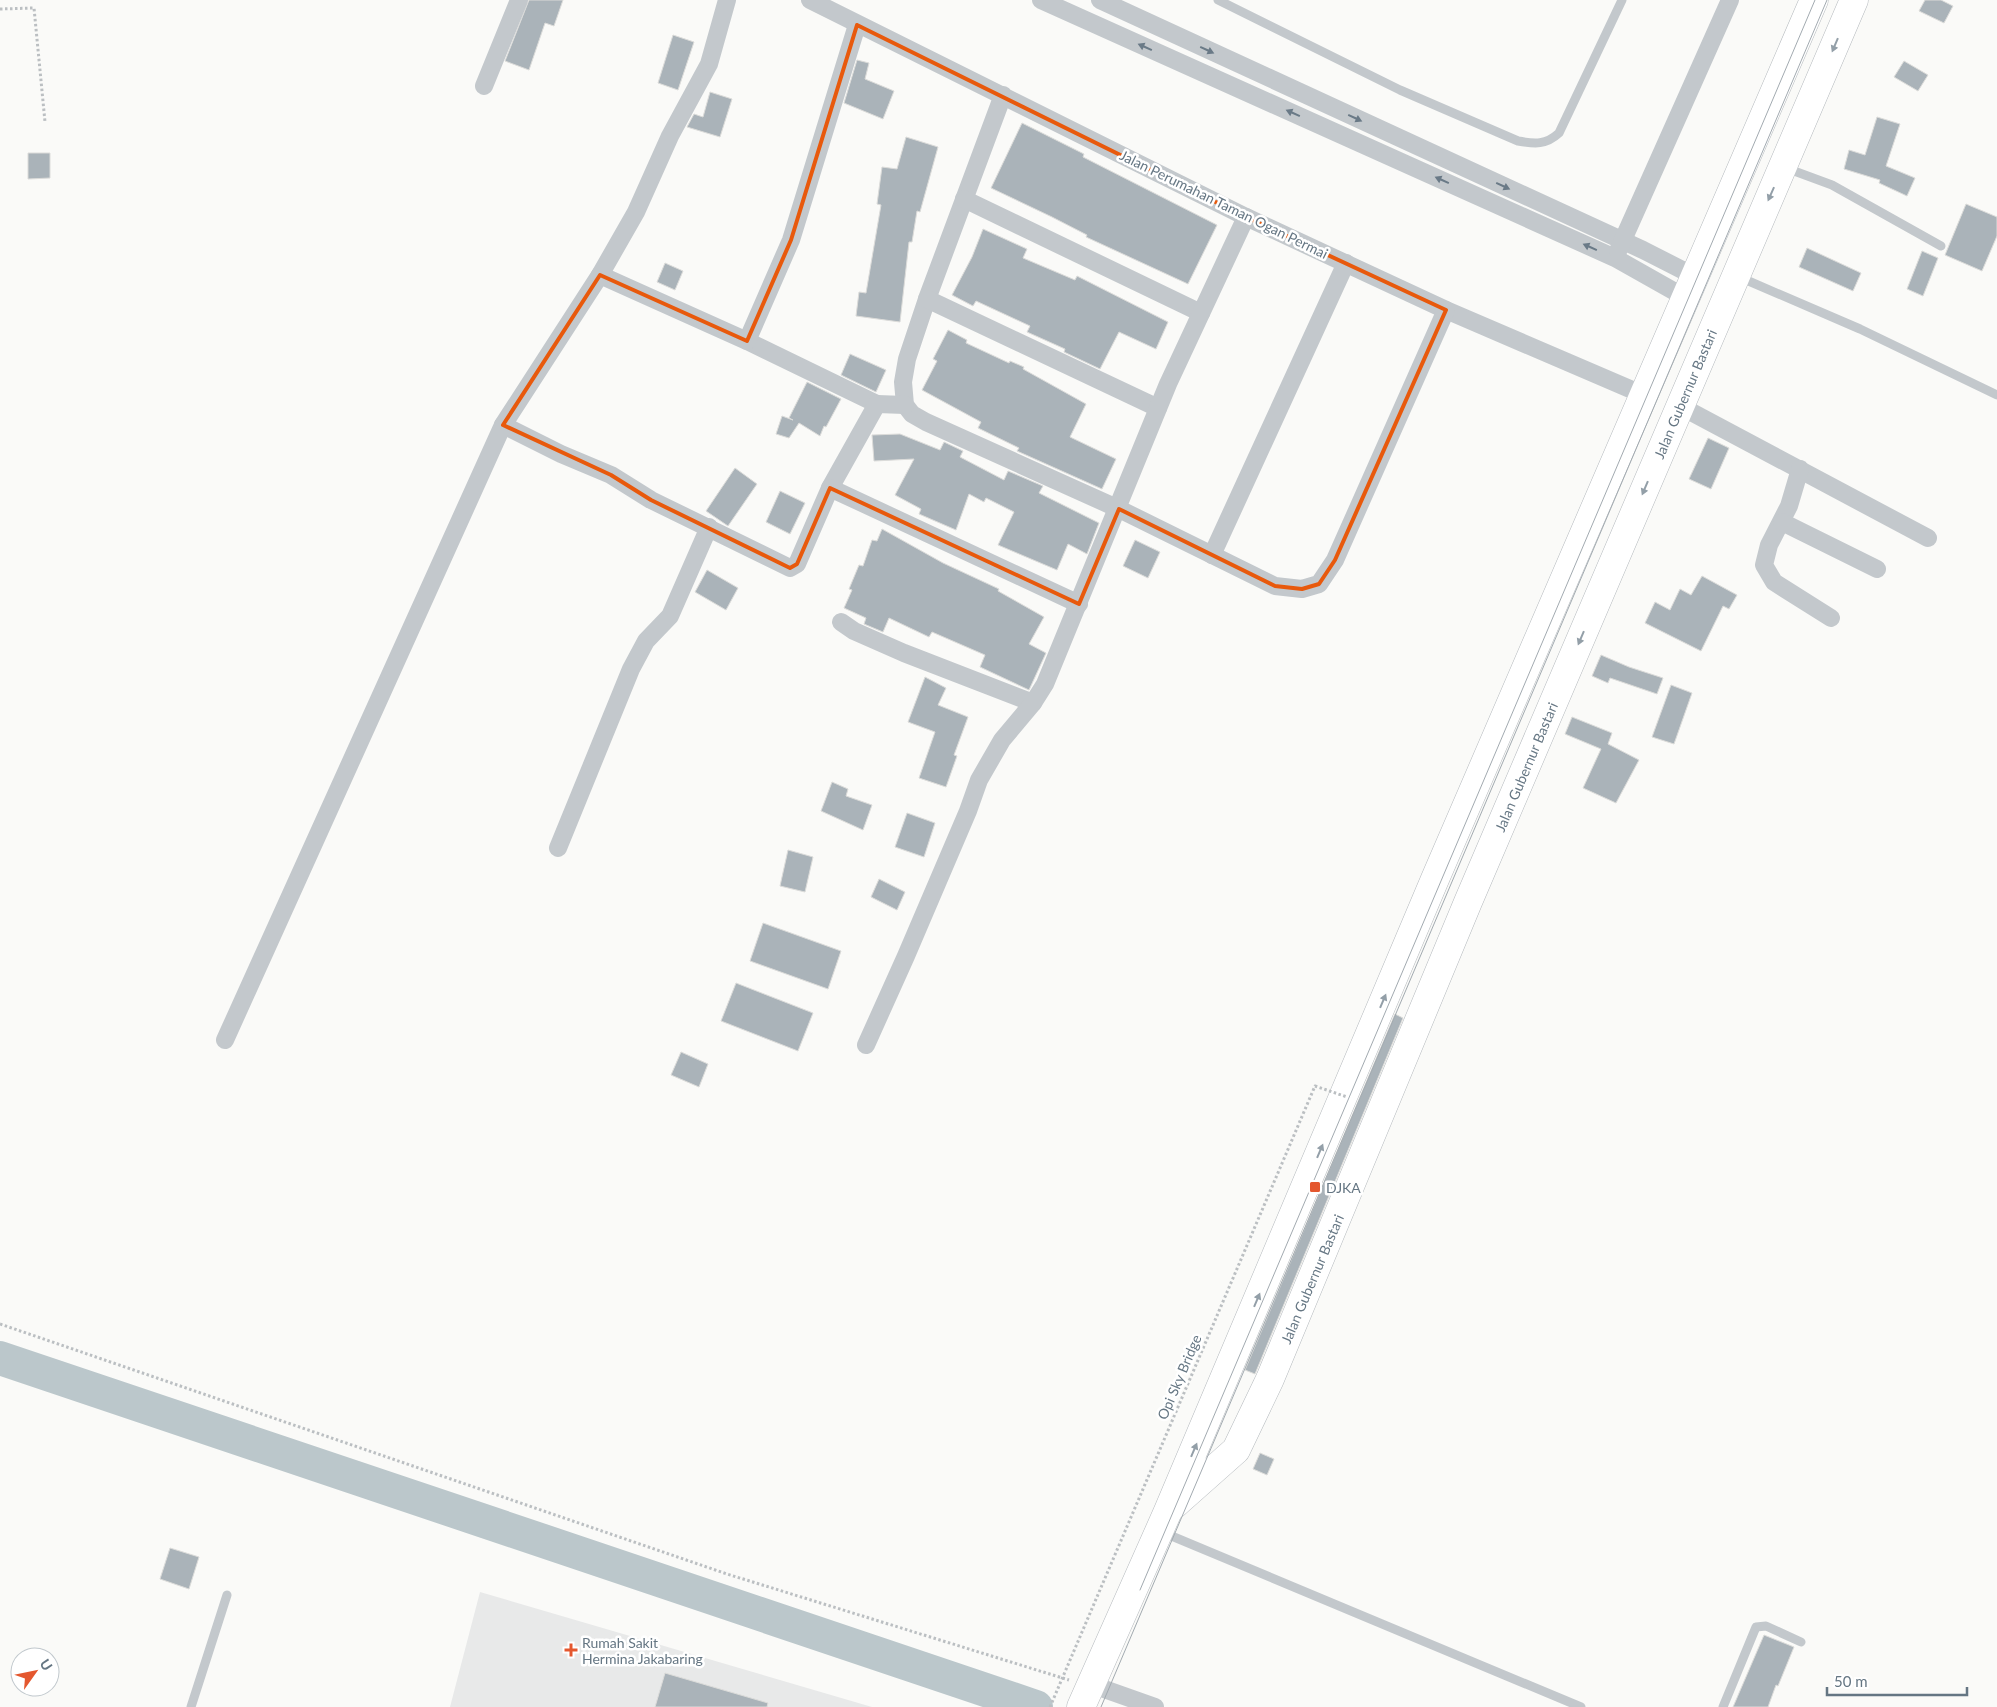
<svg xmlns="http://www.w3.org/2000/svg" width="1997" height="1707" font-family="Lato,sans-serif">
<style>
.built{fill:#e8e9e9}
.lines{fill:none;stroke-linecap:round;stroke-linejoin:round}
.river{stroke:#bbc7cb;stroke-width:34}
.building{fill:#aab3b9;stroke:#dcdcda}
.highway-casing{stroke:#b4b9bd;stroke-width:29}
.path{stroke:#bbbfc2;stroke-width:3;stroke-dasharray:2.5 2.5;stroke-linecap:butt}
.lane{stroke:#c3c8cc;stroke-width:9}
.street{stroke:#c3c8cc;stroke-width:18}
.highway{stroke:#fff;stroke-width:28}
.tram{stroke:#a2aab0;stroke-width:1}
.path-bridge{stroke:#bbbfc2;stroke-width:3;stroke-dasharray:2.5 2.5;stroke-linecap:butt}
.oneway{fill:#939fa8}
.oneway2{fill:#6a7a87}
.marked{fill:none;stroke:#e8590c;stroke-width:4;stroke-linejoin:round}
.poi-dot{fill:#e4572e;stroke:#fff;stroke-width:2}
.labels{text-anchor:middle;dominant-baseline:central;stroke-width:5;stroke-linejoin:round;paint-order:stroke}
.street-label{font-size:14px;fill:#657683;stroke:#fff}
.poi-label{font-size:14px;fill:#657683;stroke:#fff;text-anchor:start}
</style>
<rect width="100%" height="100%" fill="#fafaf8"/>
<polygon class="built" points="480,1592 872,1707 450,1707"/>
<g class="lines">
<polyline class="river" points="0,1358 1036,1707"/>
</g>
<g class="building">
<polygon points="529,0 563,0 554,26 545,23 529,70 505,61"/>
<polygon points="1925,0 1941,0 1953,6 1944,23 1919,11"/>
<polygon points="673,35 694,42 678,90 658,83"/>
<polygon points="857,60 869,63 865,79 894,91 883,119 844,103"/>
<polygon points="1904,61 1928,75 1918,91 1894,77"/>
<polygon points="710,92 732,99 720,137 687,127 694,114 703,117"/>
<polygon points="1877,117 1900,124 1886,166 1915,178 1907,196 1879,183 1880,180 1844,169 1849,150 1865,155"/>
<polygon points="1022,123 1084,154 1083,157 1217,225 1188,284 1086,237 1087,235 1052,217 991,188"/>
<polygon points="906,137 938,147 920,212 917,211 912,242 909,242 900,322 856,316 859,292 866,293 881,205 877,204 882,167 897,169"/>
<polygon points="28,153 50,153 50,178 28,179"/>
<polygon points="1966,204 1997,217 1997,236 1982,271 1945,255"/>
<polygon points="983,229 1027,249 1023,258 1075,280 1077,276 1168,322 1156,349 1119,332 1100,369 1064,352 1065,349 1027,332 1030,326 976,301 973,306 952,295 972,257"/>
<polygon points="1807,248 1861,273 1853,291 1799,267"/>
<polygon points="1922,251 1938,258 1923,296 1907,289"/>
<polygon points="665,263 683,271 675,290 657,282"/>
<polygon points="948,330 967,340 966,343 1009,363 1010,361 1024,367 1023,369 1086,404 1070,437 1116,459 1102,489 1017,451 1019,448 978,428 981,422 922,390 937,361 933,359"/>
<polygon points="850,354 886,370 876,392 841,375"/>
<polygon points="807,382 841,399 826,427 824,426 820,436 799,423 789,438 776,434 782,416 793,420 789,418"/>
<polygon points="900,434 940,450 944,442 963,451 960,457 1004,480 1008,471 1043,486 1039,493 1099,523 1087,554 1068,544 1057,570 998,545 1014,512 986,498 984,502 969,494 956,530 919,514 921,509 895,495 914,459 874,461 872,435"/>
<polygon points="1708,438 1729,448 1711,489 1689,479"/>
<polygon points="735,468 757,484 728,526 706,511"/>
<polygon points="780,491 805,503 790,534 766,522"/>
<polygon points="882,529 943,563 999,589 998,591 1044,617 1029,644 1046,653 1029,690 980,667 985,655 932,632 929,637 889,618 883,632 864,624 866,618 844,608 852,590 849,589 859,565 863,566 872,540 877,541"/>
<polygon points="1135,540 1160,552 1148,578 1123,566"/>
<polygon points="707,570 738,588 726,610 695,592"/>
<polygon points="1702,576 1737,595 1729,609 1723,606 1701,651 1645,623 1655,602 1670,610 1680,589 1691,595"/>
<polygon points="1601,655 1629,667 1663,678 1657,694 1610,678 1608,683 1592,676"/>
<polygon points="925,677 946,688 938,705 968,717 954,755 957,756 946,787 919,778 935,732 908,722"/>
<polygon points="1671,685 1692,693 1674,744 1652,737"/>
<polygon points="1572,717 1612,733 1608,744 1639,760 1616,803 1583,788 1601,749 1565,734"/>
<polygon points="832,782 848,789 846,796 872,805 863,830 821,811"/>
<polygon points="907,813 935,823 924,857 895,847"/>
<polygon points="788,850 813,857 805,892 780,886"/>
<polygon points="879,879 905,892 897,910 871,897"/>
<polygon points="763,923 841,951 828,989 750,961"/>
<polygon points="736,983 813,1013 798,1051 721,1021"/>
<polygon points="1395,1014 1403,1018 1255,1374 1245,1370"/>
<polygon points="681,1052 708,1064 699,1087 671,1075"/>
<polygon points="1260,1453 1274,1459 1267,1475 1253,1469"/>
<polygon points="170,1548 199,1557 189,1589 160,1579"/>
<polygon points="1764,1635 1794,1647 1778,1686 1776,1685 1768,1707 1733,1707"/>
<polygon points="665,1673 768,1703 767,1707 655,1707"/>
</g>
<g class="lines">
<defs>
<g id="highway">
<polyline points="1174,1505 1236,1450 1270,1379 1468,902 1854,0"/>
<polyline points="1081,1707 1168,1511 1435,879 1814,0"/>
</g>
</defs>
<use href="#highway" class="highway-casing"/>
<g class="path">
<polyline points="0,9 34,8 45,122"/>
<polyline points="0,1324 727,1574 1069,1680"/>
</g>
<g class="lane">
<path d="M1218,0L1400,90L1518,141C1535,144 1546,145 1559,133L1622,0"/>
<polyline points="1786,168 1832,185 1941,246"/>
<polyline points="1737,276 1860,329 1997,395"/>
<polyline points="1162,1532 1581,1707"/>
<polyline points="191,1707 227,1595"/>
<polyline points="1723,1707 1756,1627 1766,1626 1801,1642"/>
</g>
<g class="street">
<polyline points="810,0 1246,217 1446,310 1644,395"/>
<polyline points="1041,0 1615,258 1686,298"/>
<polyline points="1100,0 1643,250 1696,277"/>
<polyline points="484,86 519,0"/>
<polyline points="1003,95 927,299 907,359 903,382 905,405 912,414 926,422 1119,509 1275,586 1302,589 1319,584 1335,560 1446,310"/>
<polyline points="964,199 1201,313"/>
<polyline points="1618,251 1730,0"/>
<polyline points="600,275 747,341 877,404"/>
<polyline points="927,299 1158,408"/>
<polyline points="747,341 791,240 857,25"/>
<polyline points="1680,406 1928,538"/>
<polyline points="503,425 561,454 611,475 651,500 790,568 797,564 830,488 877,404 905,405"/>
<polyline points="1800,469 1789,506 1769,545 1764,565 1774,582 1831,618"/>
<polyline points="830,488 1079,604"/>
<polyline points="1782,522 1877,569"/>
<polyline points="1212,555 1346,263"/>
<polyline points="841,622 854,631 904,653 1033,703"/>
<polyline points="558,848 631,669 646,641 670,616 709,527"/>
<polyline points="225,1040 503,425 600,275 636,212 670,136 709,64 727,0"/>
<polyline points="866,1045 906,956 968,811 979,780 1002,740 1033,703 1045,684 1168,384 1246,217"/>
<polyline points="1090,1684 1155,1707"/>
</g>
<use href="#highway" class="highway"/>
<g class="tram">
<polyline points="1140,1590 1815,0"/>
<polyline points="1101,1707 1827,0"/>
</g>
<polyline class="path-bridge" points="1050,1707 1315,1086 1347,1097"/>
</g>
<defs><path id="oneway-solid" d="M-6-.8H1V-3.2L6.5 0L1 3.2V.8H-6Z" transform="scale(1.25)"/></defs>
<g class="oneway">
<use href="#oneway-solid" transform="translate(1835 45) rotate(113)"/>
<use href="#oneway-solid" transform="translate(1771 194) rotate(114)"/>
<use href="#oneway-solid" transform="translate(1645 488) rotate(113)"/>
<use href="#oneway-solid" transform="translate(1581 638) rotate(113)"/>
<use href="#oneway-solid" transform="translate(1383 1001) rotate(-67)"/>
<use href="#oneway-solid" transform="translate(1320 1151) rotate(-67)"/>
<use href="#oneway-solid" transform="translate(1257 1300) rotate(-67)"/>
<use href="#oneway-solid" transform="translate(1194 1450) rotate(-67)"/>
</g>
<g class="oneway2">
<use href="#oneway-solid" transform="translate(1145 47) rotate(-156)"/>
<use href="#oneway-solid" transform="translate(1207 50) rotate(25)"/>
<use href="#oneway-solid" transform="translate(1293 113) rotate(-156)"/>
<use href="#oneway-solid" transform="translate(1355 118) rotate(25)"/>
<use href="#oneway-solid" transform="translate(1442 180) rotate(-156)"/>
<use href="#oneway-solid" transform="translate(1503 186) rotate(25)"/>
<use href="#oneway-solid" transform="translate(1590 247) rotate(-156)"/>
</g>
<path class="marked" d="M857,25L1246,217L1446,310L1335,560L1319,584L1302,589L1275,586L1119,509L1079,604L830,488L797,564L790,568L651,500L611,475L503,425L600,275L747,341L791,240Z"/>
<g class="poi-dot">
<rect x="1309" y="1181" width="12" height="12" rx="2.5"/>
<path d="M568.5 1642.5h5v5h5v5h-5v5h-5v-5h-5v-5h5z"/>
</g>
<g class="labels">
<g class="street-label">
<text transform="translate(1224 204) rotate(26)">Jalan Perumahan Taman Ogan Permai</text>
<text transform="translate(1685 394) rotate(-67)">Jalan Gubernur Bastari</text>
<text transform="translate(1526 767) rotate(-67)">Jalan Gubernur Bastari</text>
<text transform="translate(1312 1279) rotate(-67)">Jalan Gubernur Bastari</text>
<text transform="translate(1179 1377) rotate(-67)">Opi Sky Bridge</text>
</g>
<g class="poi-label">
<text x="1326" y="1187">DJKA</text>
<text x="582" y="1642">Rumah Sakit<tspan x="582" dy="16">Hermina Jakabaring</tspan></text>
</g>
</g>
<g transform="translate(35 1672) rotate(57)"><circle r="24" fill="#ffffff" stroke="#c1c8cd"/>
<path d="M0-4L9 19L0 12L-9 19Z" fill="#e4572e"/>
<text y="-8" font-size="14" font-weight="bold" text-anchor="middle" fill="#657683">U</text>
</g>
<path d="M1827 1687v8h140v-8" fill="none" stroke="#657683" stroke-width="2.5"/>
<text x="1834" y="1687" font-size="15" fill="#657683" stroke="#ffffff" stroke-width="4" paint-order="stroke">50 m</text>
</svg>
